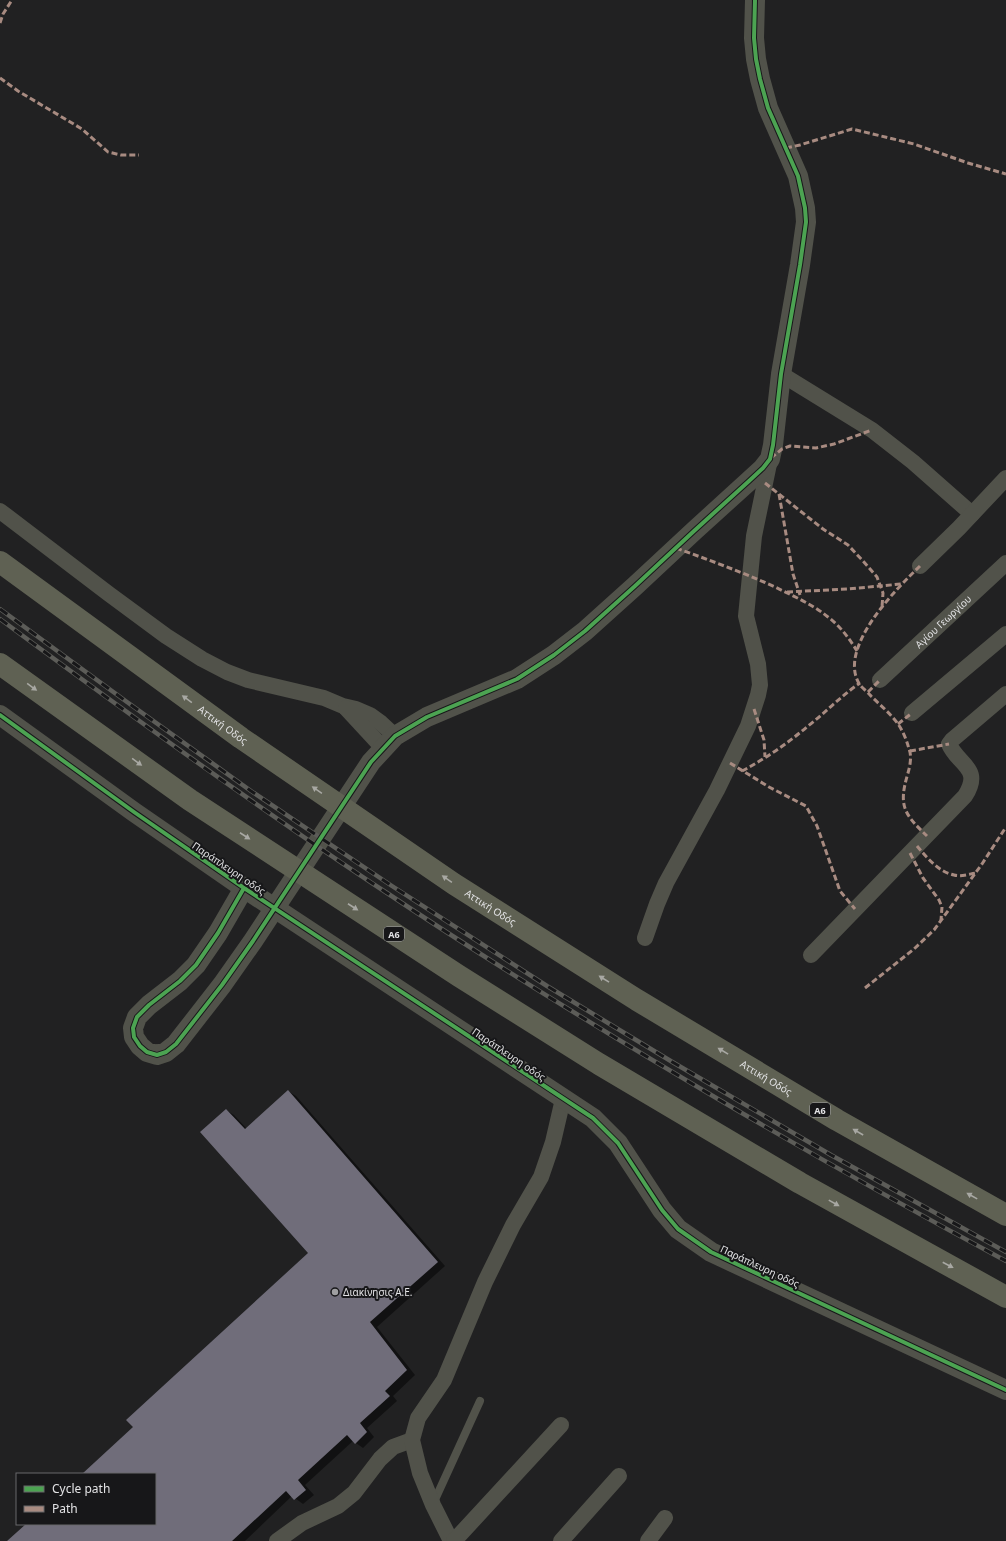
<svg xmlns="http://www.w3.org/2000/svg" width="1006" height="1541" font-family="'Noto Sans',sans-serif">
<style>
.shadow{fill:#0007}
.building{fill:#706d7a}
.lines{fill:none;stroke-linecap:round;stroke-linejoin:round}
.service{stroke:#51524a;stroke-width:8}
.minor{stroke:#51524a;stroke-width:16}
.tertiary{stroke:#51524a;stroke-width:20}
.motorway{stroke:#5f6153;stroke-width:22}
.rail-casing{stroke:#5c5c58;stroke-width:4.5}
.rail{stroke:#171719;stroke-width:3;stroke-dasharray:9;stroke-linecap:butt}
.quiet{stroke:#a88b81;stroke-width:3;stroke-dasharray:6 3;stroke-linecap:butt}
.cycleway-casing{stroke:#171719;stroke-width:6}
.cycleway{stroke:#4ca352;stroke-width:4}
.oneway{fill:#a8a8a3}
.poi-dot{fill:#9f9fa1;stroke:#171719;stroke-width:1.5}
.labels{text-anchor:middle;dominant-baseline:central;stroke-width:4;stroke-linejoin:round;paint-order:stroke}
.shield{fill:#171719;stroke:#a6a6a8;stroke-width:1}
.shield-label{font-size:9px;font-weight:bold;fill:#e3e3e5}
.street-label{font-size:10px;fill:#e3e3e5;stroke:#171719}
.poi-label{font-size:10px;fill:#e3e3e5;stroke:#171719;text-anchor:start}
</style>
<rect width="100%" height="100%" fill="#212122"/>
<polygon class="shadow" points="288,1091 296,1096 445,1266 377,1327 415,1375 393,1396 397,1401 367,1428 374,1437 363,1448 353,1441 305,1485 314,1495 303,1504 292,1496 245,1541 8,1541 27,1524 155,1524 155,1474 83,1474 134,1427 309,1253 226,1110 234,1115 247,1129"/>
<polygon class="building" points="288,1090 438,1262 370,1322 407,1370 385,1391 390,1396 360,1423 367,1432 355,1444 347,1435 298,1480 306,1490 294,1500 286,1491 232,1541 7,1541 26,1524 155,1524 155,1474 82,1474 133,1427 126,1420 308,1253 200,1132 226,1109 245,1129"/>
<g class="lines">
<polyline class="service" points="433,1504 480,1401"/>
<g class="minor">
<polyline points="781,374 872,430 913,462 972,514"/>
<polyline points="0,511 109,594 166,636 202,659 227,672 248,680 324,698 343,706 356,709 370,715 381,723 395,736"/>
<polyline points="920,566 959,528 1006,478"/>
<path id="s1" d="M880,680L1006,563"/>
<polyline points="346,708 383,748"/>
<polyline points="912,713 1006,634"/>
<polyline points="645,938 657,904 666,883 717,790 748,726 758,695 760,685 758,664 746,616 754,536 770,459"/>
<path d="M811,955L965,796C983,768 958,765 949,744L952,740L1006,694"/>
<polyline points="277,1541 302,1523 338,1506 354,1493 380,1459 393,1447 412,1440"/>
<polyline points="451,1541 433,1505 420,1473 412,1440 418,1418 444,1380 485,1282 513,1225 541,1177 553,1142 563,1099"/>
<polyline points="454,1541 561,1425"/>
<polyline points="561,1541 619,1476"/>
<polyline points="648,1541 665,1518"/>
</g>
<g class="tertiary">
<polyline points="0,715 134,812 244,888 593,1118 618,1143 662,1210 678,1229 711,1252 1006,1390"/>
<polyline points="244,888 218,933 196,965 180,981 149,1005 137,1017 133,1028 134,1037 140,1046 147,1052 157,1055 166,1052 176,1044 222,985 253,941 371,762 395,736 427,717 517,679 554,655 585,631 635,586 694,531 749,481 763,468 770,459 773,445 781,374 800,265 806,222 805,208 798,176 768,108 760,79 756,59 754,38 755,0"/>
</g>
<g class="motorway">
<path id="s2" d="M0,562L241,738L454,884L637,1000L837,1120L1006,1215"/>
<polyline points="0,664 190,800 459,976 599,1064 800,1183 1006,1297"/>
</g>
<defs>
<g id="rail">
<polyline points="0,609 127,702 251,791 392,886 547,986 674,1063 831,1155 1006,1252"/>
<path d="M0,619C127,713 255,806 387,893C495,965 606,1033 718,1099C813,1155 909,1209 1006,1261"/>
</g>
</defs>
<use href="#rail" class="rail-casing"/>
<use href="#rail" class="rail"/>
<g class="quiet">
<polyline points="0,23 3,14 12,0"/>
<polyline points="0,78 18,91 82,129 108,152 121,155 139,155"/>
<polyline points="786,148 800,145 852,129 914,144 968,163 1006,174"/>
<polyline points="771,458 782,449 790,446 816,448 834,444 872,430"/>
<polyline points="765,483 823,529 848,545 863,561 877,577 883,593 882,607"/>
<polyline points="779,494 793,574 800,595"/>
<path d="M676,548C709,560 742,572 775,587C793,596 812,604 828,617C840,626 849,638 857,651"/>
<path d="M920,566C896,589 836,649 860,685C863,689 868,692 871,696C880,705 891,714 898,724C903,731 907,741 909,749C912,756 910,766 908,773C898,806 904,814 927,836"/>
<polyline points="787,592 848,589 901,584"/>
<polyline points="868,692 880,680"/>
<polyline points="754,709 764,740 765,757"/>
<polyline points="898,724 912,713"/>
<polyline points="910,751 949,744"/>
<polyline points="730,763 769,787 806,806 817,826 840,891 855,909"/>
<path d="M742,771C765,759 788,743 808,726C826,712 841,696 860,683"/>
<path d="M917,846C927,858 939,872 954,875C961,877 969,874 976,873"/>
<polyline points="910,853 923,878 939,900 942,907 941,920"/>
<polyline points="865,988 914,949 934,930 982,864 1006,827"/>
</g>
<defs>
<g id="cycleway">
<polyline points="0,715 134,812 244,888 593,1118 618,1143 662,1210 678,1229 711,1252 1006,1390"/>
<polyline points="244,888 218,933 196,965 180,981 149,1005 137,1017 133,1028 134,1037 140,1046 147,1052 157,1055 166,1052 176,1044 222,985 253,941 371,762 395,736 427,717 517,679 554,655 585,631 635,586 694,531 749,481 763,468 770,459 773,445 781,374 800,265 806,222 805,208 798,176 768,108 760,79 756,59 754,38 755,0"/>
</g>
</defs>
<use href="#cycleway" class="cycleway-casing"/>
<use href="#cycleway" class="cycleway"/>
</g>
<defs><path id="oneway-solid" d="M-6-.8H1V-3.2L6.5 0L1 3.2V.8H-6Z"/></defs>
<g class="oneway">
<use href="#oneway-solid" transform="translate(32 687) rotate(36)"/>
<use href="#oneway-solid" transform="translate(187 699) rotate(-144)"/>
<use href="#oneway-solid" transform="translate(137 762) rotate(36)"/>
<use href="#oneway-solid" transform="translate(317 790) rotate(-145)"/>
<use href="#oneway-solid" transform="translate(245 836) rotate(33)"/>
<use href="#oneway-solid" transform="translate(447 879) rotate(-145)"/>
<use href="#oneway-solid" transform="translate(353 907) rotate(33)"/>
<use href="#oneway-solid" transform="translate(604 979) rotate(-148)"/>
<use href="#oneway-solid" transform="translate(723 1051) rotate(-149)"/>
<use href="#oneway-solid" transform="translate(858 1132) rotate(-150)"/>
<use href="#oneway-solid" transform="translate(972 1196) rotate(-151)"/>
<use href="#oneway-solid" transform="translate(834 1203) rotate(29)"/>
<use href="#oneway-solid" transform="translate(948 1265) rotate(28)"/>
</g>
<circle class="poi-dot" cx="335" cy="1292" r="4"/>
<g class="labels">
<g class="shield">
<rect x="384" y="927" width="20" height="14" rx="3"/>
<rect x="810" y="1103" width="20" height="14" rx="3"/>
</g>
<g class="shield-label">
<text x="394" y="934">Α6</text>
<text x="820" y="1110">Α6</text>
</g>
<g class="street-label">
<text stroke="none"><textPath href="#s1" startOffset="86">Αγίου Γεωργίου</textPath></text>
<text stroke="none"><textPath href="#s2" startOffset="276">Αττική Οδός</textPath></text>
<text transform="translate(229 868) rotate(34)">Παράπλευρη οδός</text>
<text stroke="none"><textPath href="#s2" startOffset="600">Αττική Οδός</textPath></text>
<text transform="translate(509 1054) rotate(34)">Παράπλευρη οδός</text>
<text stroke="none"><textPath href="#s2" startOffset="924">Αττική Οδός</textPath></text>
<text transform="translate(760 1266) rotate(25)">Παράπλευρη οδός</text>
</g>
<g class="poi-label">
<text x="343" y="1292">Διακίνησις Α.Ε.</text>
</g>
</g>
<rect x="16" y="1473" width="140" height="52" fill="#171719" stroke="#69696b"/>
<rect x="24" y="1486" width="20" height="6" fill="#4ca352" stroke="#69696b"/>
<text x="52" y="1493" font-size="12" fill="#e3e3e5">Cycle path</text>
<rect x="24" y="1506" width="20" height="6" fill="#a88b81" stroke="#69696b"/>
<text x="52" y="1513" font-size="12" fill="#e3e3e5">Path</text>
</svg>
